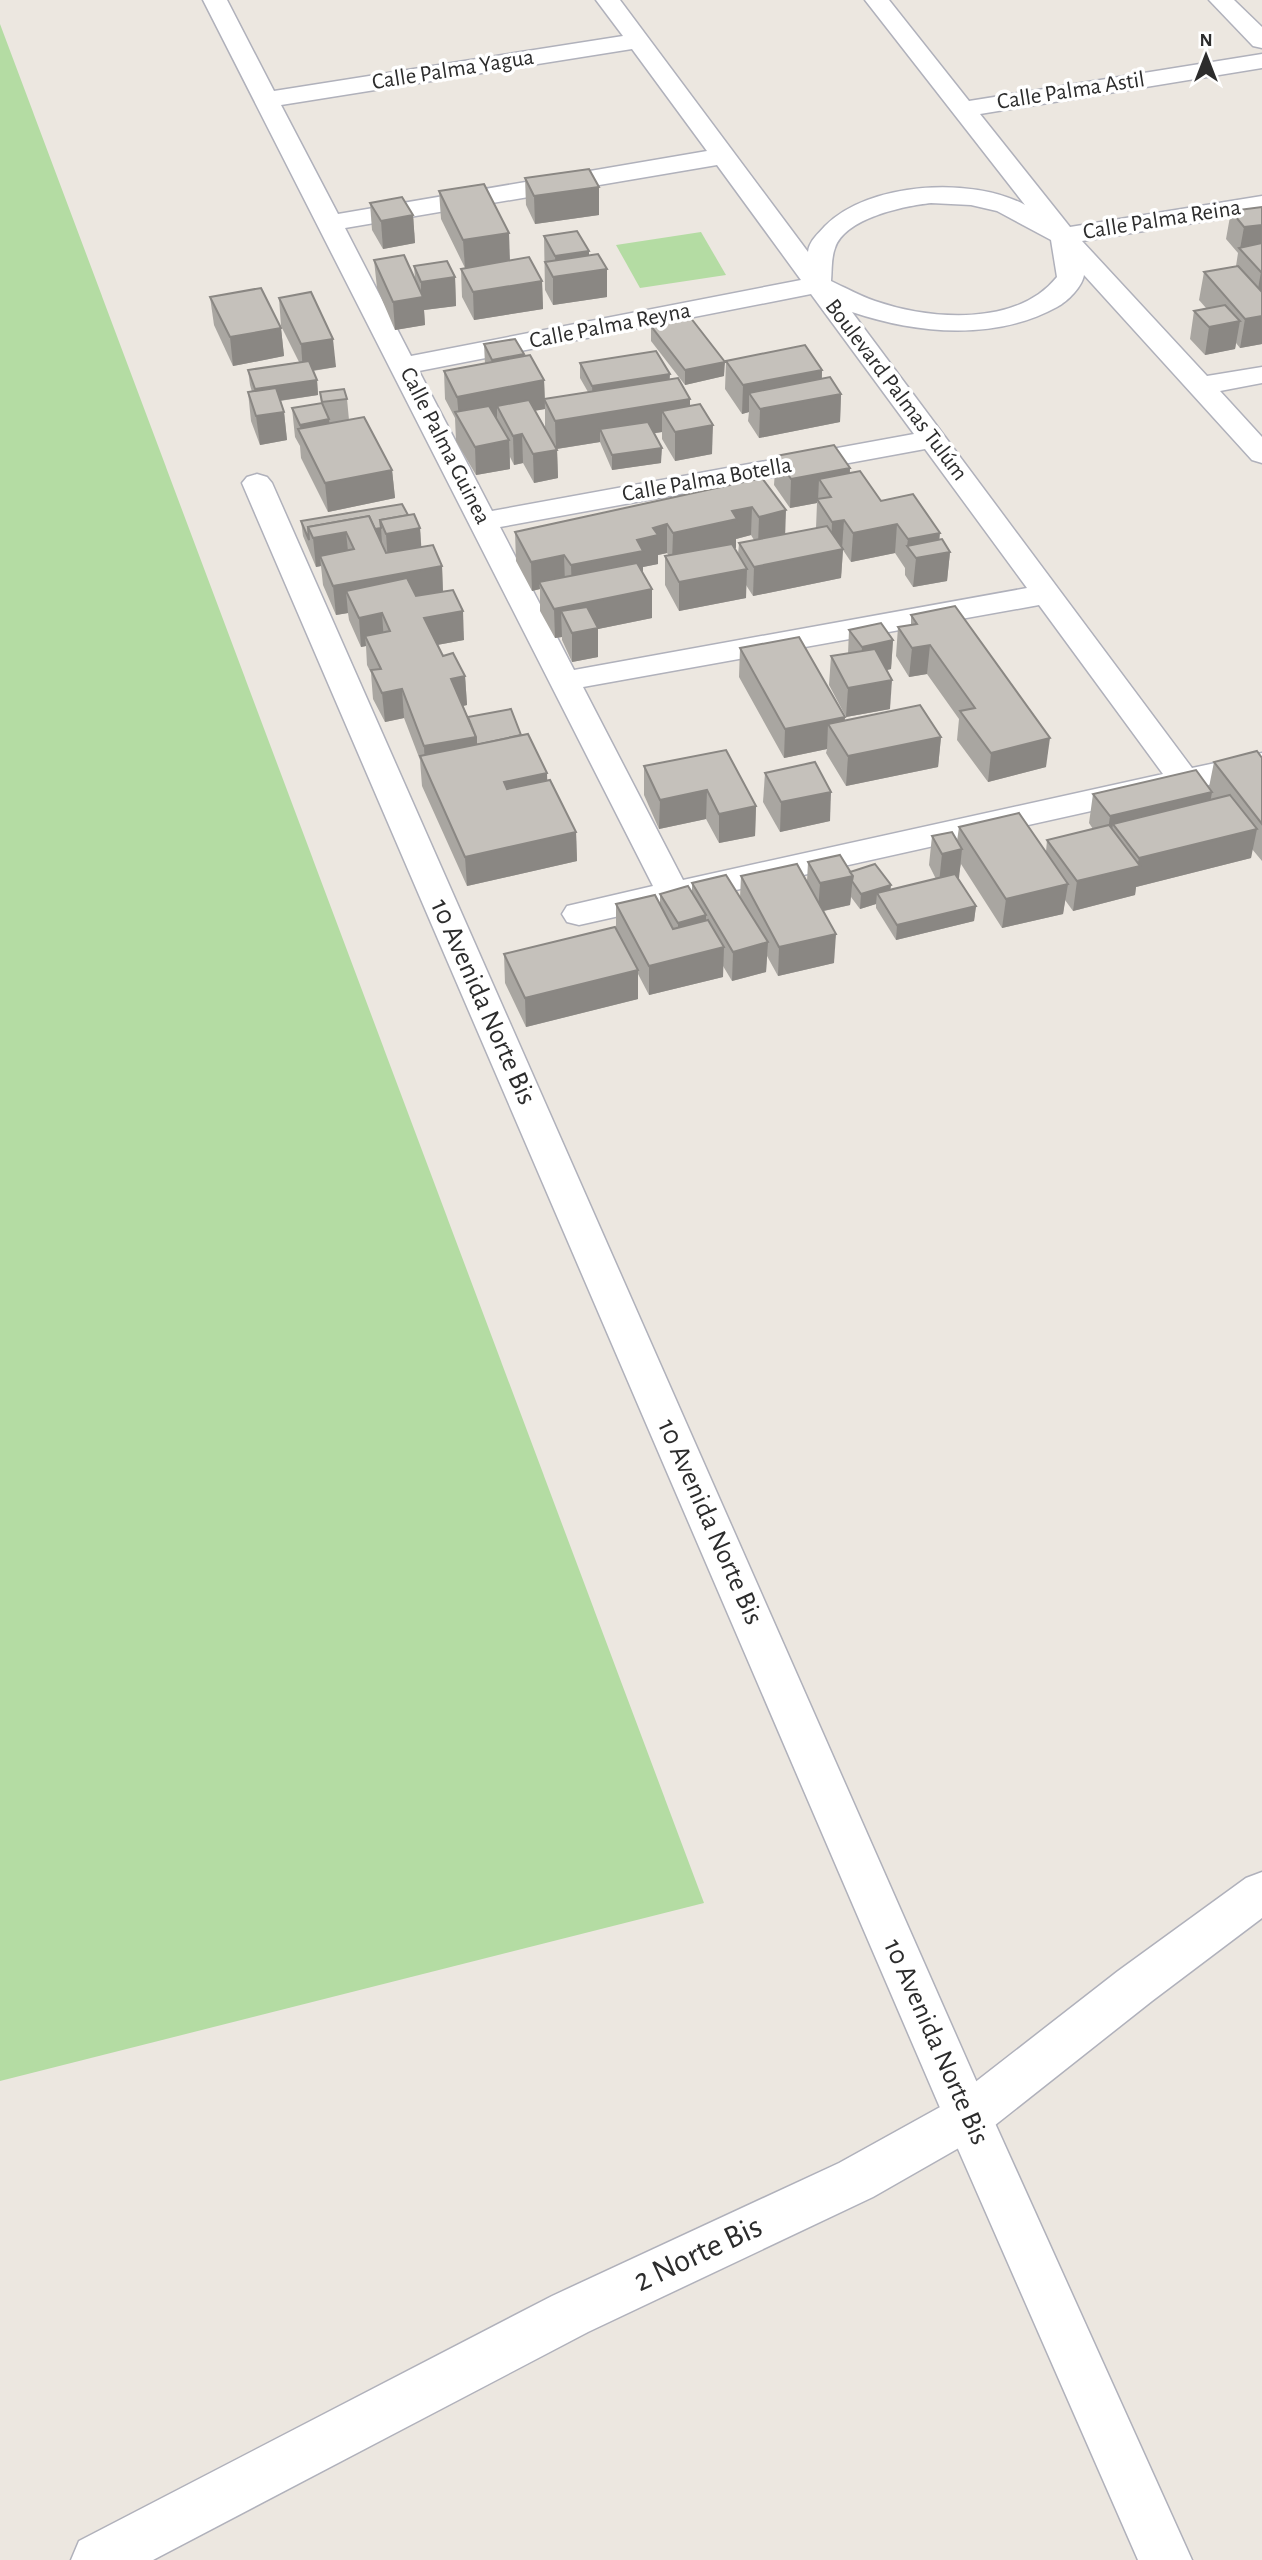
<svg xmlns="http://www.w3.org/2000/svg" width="1262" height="2560" font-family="'Alegreya Sans',sans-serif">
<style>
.green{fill:#b4dca3}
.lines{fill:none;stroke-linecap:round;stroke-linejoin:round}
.street-casing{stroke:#b0b1bb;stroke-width:3}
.secondary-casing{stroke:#b0b1bb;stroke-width:3}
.street{fill:#fff;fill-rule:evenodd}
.secondary{fill:#fff;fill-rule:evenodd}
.wall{fill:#a9a6a1;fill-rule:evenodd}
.shaded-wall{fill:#8a8783}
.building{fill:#c5c1bb;stroke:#8a8783;stroke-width:2}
.labels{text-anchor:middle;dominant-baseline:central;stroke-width:7;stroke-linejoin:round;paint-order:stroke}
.far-street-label{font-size:23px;fill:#2c2c2c;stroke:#fff}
.street-label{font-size:28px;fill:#2c2c2c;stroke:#fff}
.near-street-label{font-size:33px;fill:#2c2c2c;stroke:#fff}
</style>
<rect width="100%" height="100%" fill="#ece7e0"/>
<g class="green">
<polygon points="0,24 704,1903 0,2081"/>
<polygon points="701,232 726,275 640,288 616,245"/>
</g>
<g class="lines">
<defs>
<g id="street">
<path d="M203,0H227L274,91L623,36L596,0H620L808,252C809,241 818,234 825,226C868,182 972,176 1025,205L865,0H889L969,101L1262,54V68L980,114L1070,227L1262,196V212L1082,241L1207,376L1262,367V383L1220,391L1262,437V463L1252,460L1084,275C1082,287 1068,301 1057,307C995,341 917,334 852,312L1192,768L1262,753V773L579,925L567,922L562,914L567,906L653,886ZM632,49L707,151L338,214L281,105ZM717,165L801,280L411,356L345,228ZM931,203L971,205L997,211L1051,240L1057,277C1017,327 930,320 875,301C860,296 846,288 831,281C832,271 831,258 835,248C845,218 904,206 931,203ZM811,294L914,434L492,511L419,371ZM925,449L1027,588L574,670L500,527ZM1039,605L1163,774L683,880L583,687Z"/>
<polygon points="1209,0 1234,0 1262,27 1262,48 1253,46"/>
<polygon points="257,474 267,477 272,483 985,2101 1192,2560 1138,2560 944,2117 242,483 247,477"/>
</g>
<polygon id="secondary" points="1262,1872 1262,1918 1152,2001 985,2133 873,2197 588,2332 153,2560 71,2560 79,2541 552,2296 839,2163 951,2101 1118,1971 1246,1878"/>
</defs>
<use href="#street" class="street-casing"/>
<use href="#secondary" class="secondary-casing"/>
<use href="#street" class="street"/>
<use href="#secondary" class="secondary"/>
</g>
<g class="wall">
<polygon points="525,178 599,215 535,224 526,205"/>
<polygon points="439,191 510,261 542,281 543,309 474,320 462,297 461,269 465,268 441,219"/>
<polygon points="370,203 413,215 415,243 383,249 372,230"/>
<polygon points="1262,207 1262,344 1240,348 1236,343 1235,349 1205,355 1190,339 1194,311 1206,308 1199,300 1204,272 1236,266 1238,253 1226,239 1231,211"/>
<polygon points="544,236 589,251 589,255 607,269 607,297 553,305 545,290"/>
<polygon points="374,260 415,278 414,266 455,277 456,306 424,310 425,325 395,330 377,288"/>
<polygon points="210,297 281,328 284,356 233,366 214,325"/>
<polygon points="279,298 336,367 313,371 317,380 318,395 280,401 284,412 287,440 260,445 251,421 248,392 252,392 250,385 248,370 299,362 281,326"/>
<polygon points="651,326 724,376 685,385 651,341"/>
<path d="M484,344L524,356L544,380L545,399L588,392L580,378V363L670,379L690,399V405L712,454L675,461L662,439V432L654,433L661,463L612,470L600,442L557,449L558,478L534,483L523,463L514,465L510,457V469L476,475L456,441L455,418L445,399L444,371L485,364ZM545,409V428L535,410Z"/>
<polygon points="726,361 822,370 822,379 841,394 840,422 759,438 748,421 749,412 742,414 725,389"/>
<polygon points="320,392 347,399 349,420 392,470 395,498 328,512 301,458 300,446 295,437 292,408 321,403"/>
<path d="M776,456L850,468V473L881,501L939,540L950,552L947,581L913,587L905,575V568L895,553L851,562L843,550L841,578L753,596L746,585V598L679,611L665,585V556H669L667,553L658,555V564L643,567V573L652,618L598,629V657L572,662L562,640V637L555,638L540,611V589L532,591L516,561L515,532L762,478L785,534L816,528L817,503L790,508L774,485ZM751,535L754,540L739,543L738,555L735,548H736V539Z"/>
<polygon points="408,515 420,528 421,547 442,566 443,592 464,640 437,645 443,656 465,676 467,705 463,706 468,717 521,735 576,832 577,861 467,886 422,786 420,760 404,718 385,722 373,699 371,673 367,665 366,646 361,647 349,620 348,613 336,615 323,585 321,566 316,567 303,536 301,521"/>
<polygon points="911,615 1046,767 988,782 957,740 959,719 927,674 909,677 896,656 898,627 911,625"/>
<polygon points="849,630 893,640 891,669 887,670 890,709 846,717 829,685 831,656 848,654"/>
<polygon points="740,648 845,717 844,721 941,737 938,767 846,786 826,753 827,749 784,758 739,677"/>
<polygon points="1262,758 1262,861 1252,849 1251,858 1136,887 1135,895 1073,911 1065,900 1063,914 1002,928 961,864 958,878 976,906 974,921 896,940 876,908 876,904 860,909 851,897 850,905 824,911 834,963 778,976 767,956 766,972 732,981 723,966 723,977 649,995 638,974 638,999 526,1027 505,983 504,954 616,929 616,904 660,904 660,894 692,892 692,883 740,898 741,876 807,881 808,862 850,872 891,885 890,890 936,879 929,865 932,836 957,841 959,827 1046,852 1047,840 1093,829 1089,823 1093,794 1209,787 1214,762"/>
<polygon points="644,766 756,806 755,836 719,843 706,819 659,829 644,795"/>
<polygon points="765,773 830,821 780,832 763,802"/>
</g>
<g class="shaded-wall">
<polygon points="599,187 599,215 535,224 534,196"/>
<polygon points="413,215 415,243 383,249 381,221"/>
<polygon points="1262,225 1262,252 1240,249 1244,227"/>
<polygon points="509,233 510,261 465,268 463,240"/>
<polygon points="589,251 589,271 607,269 607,297 553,305 553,277 556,277 555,256"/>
<polygon points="1261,272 1262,272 1262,299 1256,300"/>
<polygon points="455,277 456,306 424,310 425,325 395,330 393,302 421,297 421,282"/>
<polygon points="542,281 543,309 474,320 473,292"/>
<polygon points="1262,316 1262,344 1240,348 1245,319"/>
<polygon points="1240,321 1235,349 1205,355 1209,327"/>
<polygon points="281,328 284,356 233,366 230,337"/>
<polygon points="333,339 336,367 303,372 301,344"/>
<polygon points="524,354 525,382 493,388 492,360"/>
<polygon points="725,362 724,376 685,385 685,370"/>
<polygon points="822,370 821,397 841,394 840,422 759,438 760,409 749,393 749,412 742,414 743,385"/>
<polygon points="670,374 669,389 593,401 592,386"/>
<polygon points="317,380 318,395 257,404 255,389"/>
<polygon points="544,380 545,409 502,417 497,406 497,418 462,424 459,419 457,397"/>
<polygon points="690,399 690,427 662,411 662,432 605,441 600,429 600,442 556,449 555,421"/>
<polygon points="284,412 287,440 260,445 256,416"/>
<polygon points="329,419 332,448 301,436 300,425"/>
<polygon points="713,425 712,454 675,461 675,432"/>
<polygon points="522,434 523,463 514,465 513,436"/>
<polygon points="509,440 510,469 476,475 475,447"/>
<polygon points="662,448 661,463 612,470 612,455"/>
<polygon points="557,450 558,478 534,483 533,454"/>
<polygon points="850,468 848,496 831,497 819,479 818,501 817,499 817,503 790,508 791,479"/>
<polygon points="392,470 395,498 328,512 325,483"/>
<polygon points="752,507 751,535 736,539 736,548 672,562 673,533 732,511"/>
<polygon points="786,510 785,539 758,545 759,517"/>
<polygon points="844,520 842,549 831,551 832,522"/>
<polygon points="667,524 667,553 658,555 658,564 643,567 643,580 572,594 571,565 653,528"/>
<polygon points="897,524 895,553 851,562 853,533"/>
<polygon points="381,528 382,543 353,548 347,534"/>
<polygon points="420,528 422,557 388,562 386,534"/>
<polygon points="346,532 349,561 320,556 321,566 316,567 313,538"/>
<polygon points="940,533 938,554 950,552 947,581 913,587 916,558 907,546 908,539"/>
<polygon points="843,549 841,578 753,596 754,567"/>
<polygon points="564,555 565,583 539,582 540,589 532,591 531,562"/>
<polygon points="442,566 443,595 356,612 346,591 348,613 336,615 333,586"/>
<polygon points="747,569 746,598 679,611 679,582"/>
<polygon points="652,589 652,618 598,629 598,657 572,662 572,633 561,611 562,637 555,638 554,609"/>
<polygon points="463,611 464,640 426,647 424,618"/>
<polygon points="382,613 384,642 365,636 366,646 361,647 359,618"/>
<polygon points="893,640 891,669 860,676 862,647"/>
<polygon points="930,645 927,674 909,677 912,648"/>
<polygon points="465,676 467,705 453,708 451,679"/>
<polygon points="892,680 890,709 846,717 848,688"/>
<polygon points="402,689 404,718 385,722 382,693"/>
<polygon points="845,717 843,746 828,724 827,749 784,758 785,729"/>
<polygon points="476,737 524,743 425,769 424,746"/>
<polygon points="941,737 938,767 846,786 848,756"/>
<polygon points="1050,738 1046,767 988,782 991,753"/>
<polygon points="547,773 548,803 505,811 504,782"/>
<polygon points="707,790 706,819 659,829 660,800"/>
<polygon points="831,792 830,821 780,832 781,802"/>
<polygon points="1212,792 1207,821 1113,824 1110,844 1106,845 1110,816"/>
<polygon points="756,806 755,836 719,843 719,814"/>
<polygon points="1257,829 1251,858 1136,887 1135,895 1073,911 1077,881 1137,867 1139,858"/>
<polygon points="576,832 577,861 467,886 465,857"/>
<polygon points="962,849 959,878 939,883 942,854"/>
<polygon points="853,876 850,905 818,912 820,883"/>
<polygon points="1068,884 1063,914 1002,928 1006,899"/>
<polygon points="891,885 889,900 877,893 876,904 860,909 861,894"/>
<polygon points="976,906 974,921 896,940 897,925"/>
<polygon points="706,915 706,944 678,952 678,923"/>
<polygon points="836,934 834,963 778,976 779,947"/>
<polygon points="768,942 766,972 732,981 733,952"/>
<polygon points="724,947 723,977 649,995 649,966"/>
<polygon points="638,970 638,999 526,1027 525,998"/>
</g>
<g class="building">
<polygon points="589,169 599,187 534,196 525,178"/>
<polygon points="484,184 509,233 463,240 439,191"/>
<polygon points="402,197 413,215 381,221 370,203"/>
<polygon points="1262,207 1262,225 1244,227 1231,211"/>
<polygon points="577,231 589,251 555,256 544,236"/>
<polygon points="1262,243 1262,272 1261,272 1239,248"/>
<polygon points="598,254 607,269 553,277 545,262"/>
<polygon points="404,255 423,297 393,302 374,260"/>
<polygon points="529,257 542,281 473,292 461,269"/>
<polygon points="447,261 455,277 421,282 414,266"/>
<polygon points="1238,266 1262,292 1262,316 1245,319 1204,272"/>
<polygon points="261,288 281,328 230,337 210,297"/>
<polygon points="311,292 333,339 301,344 279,298"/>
<polygon points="1225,305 1240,321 1209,327 1194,311"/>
<polygon points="690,317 725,362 685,370 651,326"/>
<polygon points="515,339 524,354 492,360 484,344"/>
<polygon points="805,345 822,370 743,385 726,361"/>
<polygon points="656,351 670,374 592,386 580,363"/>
<polygon points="530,355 544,380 457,397 444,371"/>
<polygon points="309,361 317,380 255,389 248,370"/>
<polygon points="830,377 841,394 760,409 749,393"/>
<polygon points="678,378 690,399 555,421 544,399"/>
<polygon points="276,388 284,412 256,416 248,392"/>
<polygon points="344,389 347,399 322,402 320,392"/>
<polygon points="529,400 557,450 533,454 522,434 513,436 497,406"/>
<polygon points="322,403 329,419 300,425 292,408"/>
<polygon points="700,404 713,425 675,432 662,411"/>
<polygon points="489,406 509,440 475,447 455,412"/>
<polygon points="364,417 392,470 325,483 298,429"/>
<polygon points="648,422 662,448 612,455 600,429"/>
<polygon points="834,445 850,468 791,479 776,456"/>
<polygon points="860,471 881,501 913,494 940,533 908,539 897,524 853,533 844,520 832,522 817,499 831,497 819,479"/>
<polygon points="762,478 786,510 759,517 752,507 732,511 737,519 673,533 667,524 653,528 658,535 637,540 643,551 571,565 564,555 531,562 515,532"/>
<polygon points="402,504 408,515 380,520 381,528 375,529 369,516 308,527 309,540 301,521"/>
<polygon points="414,514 420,528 386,534 380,520"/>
<polygon points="369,516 386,553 433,545 442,566 333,586 320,556 354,549 346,532 313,538 308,527"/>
<polygon points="827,526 843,549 754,567 739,543"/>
<polygon points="942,539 950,552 916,558 907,546"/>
<polygon points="732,544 747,569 679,582 665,556"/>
<polygon points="637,563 652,589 554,609 539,582"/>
<polygon points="407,578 416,596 453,590 463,611 424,618 443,656 453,653 465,676 451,679 476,737 424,746 402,689 382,693 371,670 381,669 365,636 390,631 382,613 359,618 346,591"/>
<polygon points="955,606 1050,738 991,753 960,711 975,708 930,645 912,648 898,627 917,624 911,615"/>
<polygon points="587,607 598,628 572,633 561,611"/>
<polygon points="881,623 893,640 862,647 849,630"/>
<polygon points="799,637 845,717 785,729 740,648"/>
<polygon points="875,649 892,680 848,688 831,656"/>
<polygon points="920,705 941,737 848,756 828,724"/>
<polygon points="511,709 521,735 476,745 476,737 468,717"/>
<polygon points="528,734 547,773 504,782 507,789 550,780 576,832 465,857 420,756"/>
<polygon points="726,750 756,806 719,814 707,790 660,800 644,766"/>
<polygon points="1257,751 1262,758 1262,824 1214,762"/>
<polygon points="815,762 831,792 781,802 765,773"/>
<polygon points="1196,770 1212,792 1110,816 1093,794"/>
<polygon points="1230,795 1257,829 1139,858 1113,824"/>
<polygon points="1019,813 1068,884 1006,899 959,827"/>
<polygon points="1109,825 1140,866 1077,881 1047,840"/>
<polygon points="952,832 962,849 942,854 932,836"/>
<polygon points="840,855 853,876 820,883 808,862"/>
<polygon points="797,864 836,934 779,947 741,876"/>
<polygon points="875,864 891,885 861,894 852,881 853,876 850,872"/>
<polygon points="955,874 976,906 897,925 877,893"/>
<polygon points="726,875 768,942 733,952 692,883"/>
<polygon points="688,886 706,915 678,923 660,894"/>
<polygon points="655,895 673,929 708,920 724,947 649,966 616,904"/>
<polygon points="615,927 638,970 525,998 504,954"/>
</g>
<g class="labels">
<g class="far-street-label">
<text transform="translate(453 70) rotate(-9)">Calle Palma Yagua</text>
<text transform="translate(1071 91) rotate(-9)">Calle Palma Astil</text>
<text transform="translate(1162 220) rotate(-9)">Calle Palma Reina</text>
<text transform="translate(610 326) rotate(-11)">Calle Palma Reyna</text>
<text transform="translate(896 390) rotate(53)">Boulevard Palmas Tulúm</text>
<text transform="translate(445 446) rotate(63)">Calle Palma Guinea</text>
<text transform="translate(707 480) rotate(-10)">Calle Palma Botella</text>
</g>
<g class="street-label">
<text transform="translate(483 1002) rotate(66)">10 Avenida Norte Bis</text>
<text transform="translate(710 1522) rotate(66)">10 Avenida Norte Bis</text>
<text transform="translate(936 2042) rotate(66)">10 Avenida Norte Bis</text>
</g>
<g class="near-street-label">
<text transform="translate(698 2254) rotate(-25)">2 Norte Bis</text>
</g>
</g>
<g transform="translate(1206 56)" stroke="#ffffff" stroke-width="5" paint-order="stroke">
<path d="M0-5L12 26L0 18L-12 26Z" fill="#2c2c2c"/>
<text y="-10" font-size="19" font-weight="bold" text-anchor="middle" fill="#2c2c2c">N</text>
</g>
</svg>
